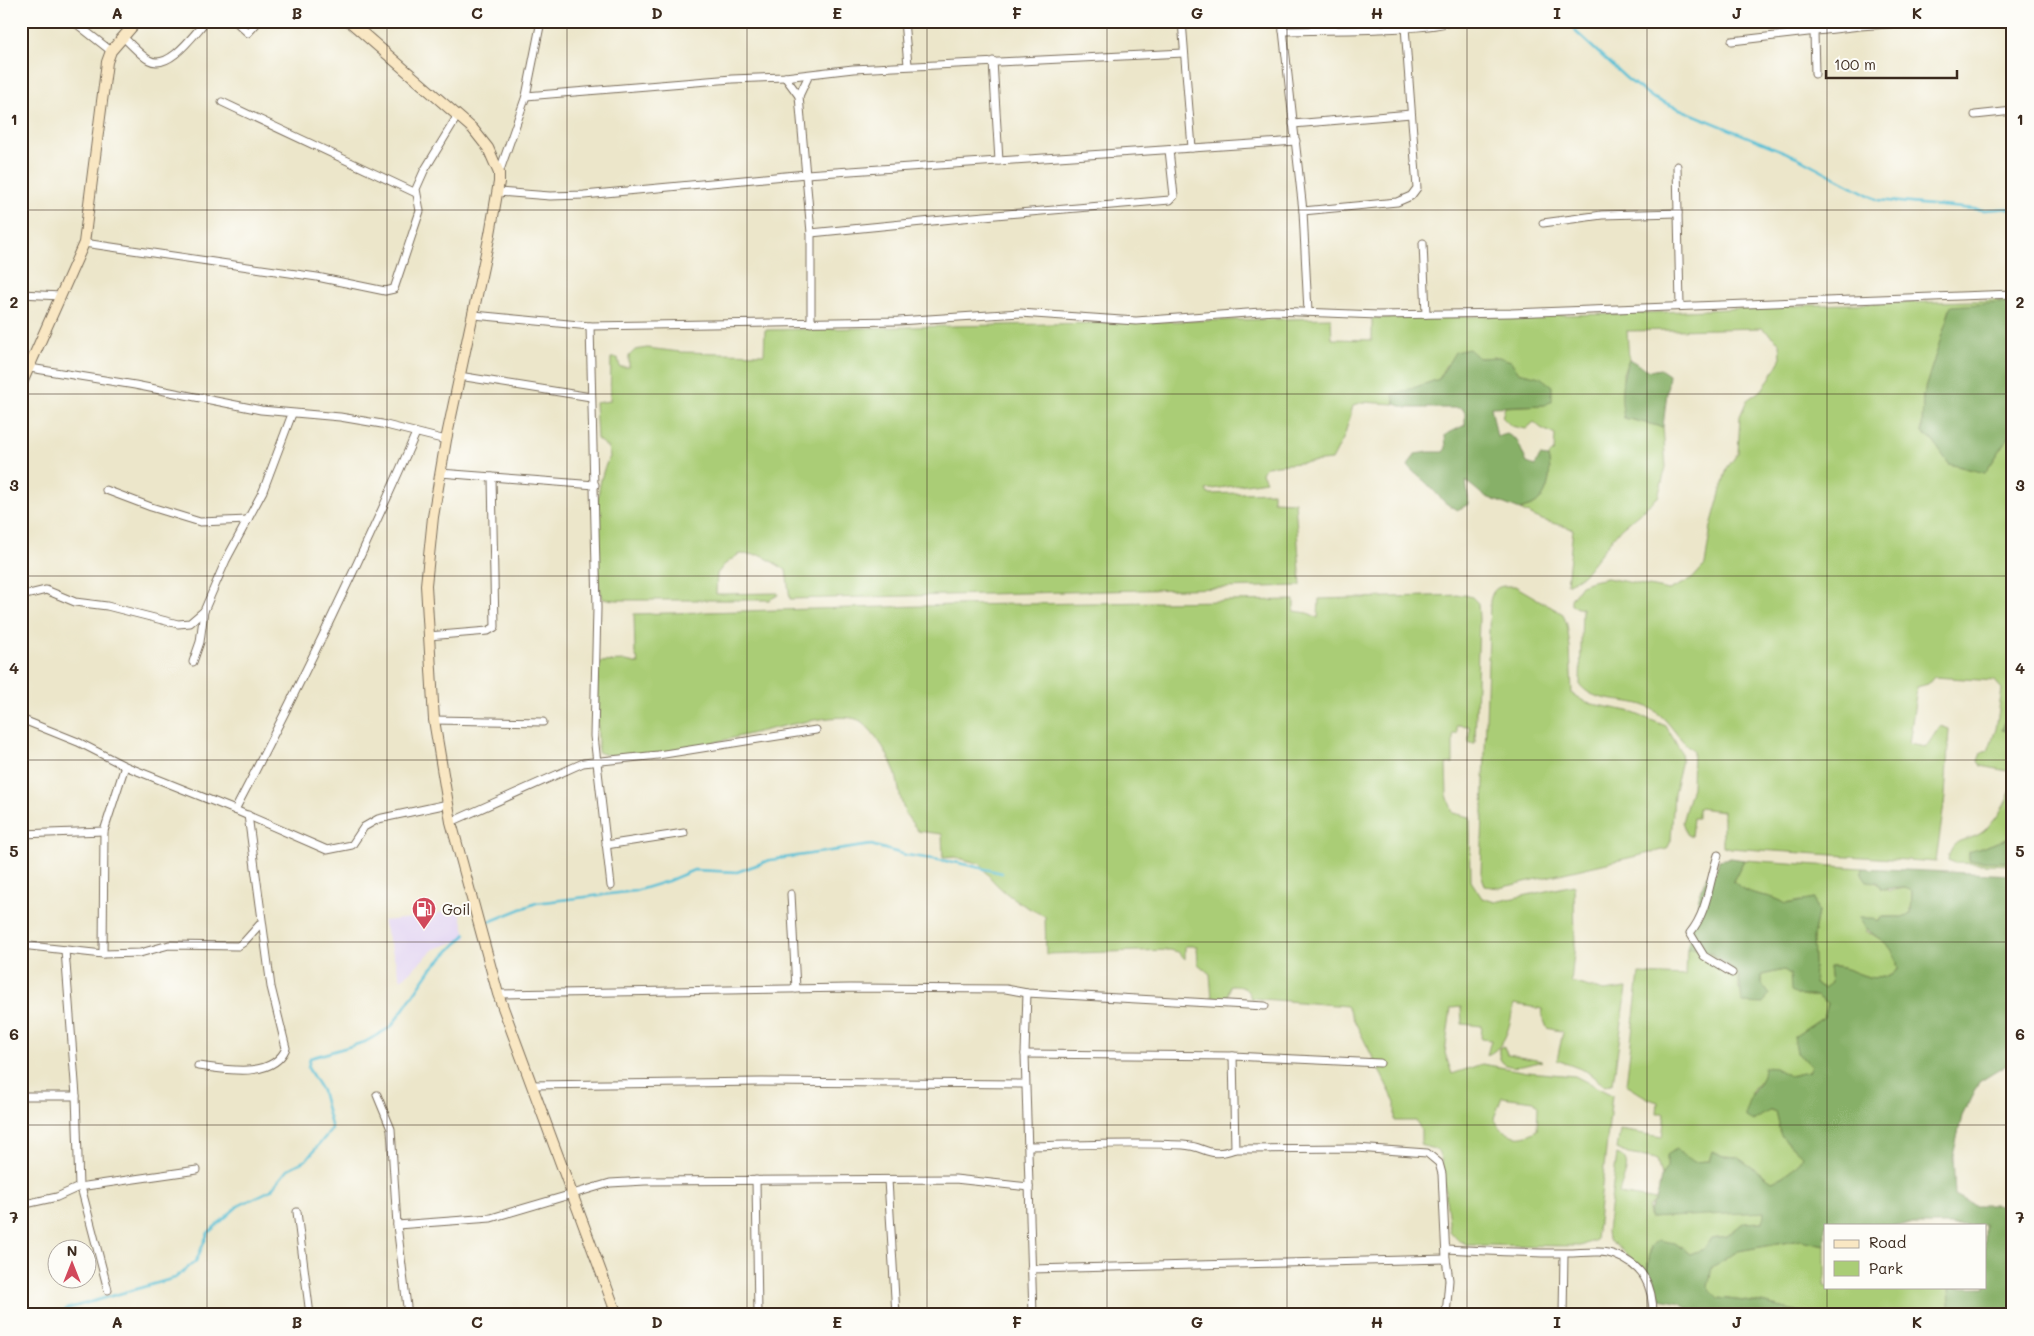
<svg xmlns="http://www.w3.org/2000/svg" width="2034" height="1336" font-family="Mali,sans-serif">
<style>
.built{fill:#e2d4f3}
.green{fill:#aacd76;stroke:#727c4a;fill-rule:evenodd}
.forest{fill:#87b067;stroke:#616d42}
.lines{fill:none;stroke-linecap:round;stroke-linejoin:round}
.stream{stroke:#59c0d6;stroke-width:2.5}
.street-casing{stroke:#796c5a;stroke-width:9}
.secondary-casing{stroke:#796c5a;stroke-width:12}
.street{stroke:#fff;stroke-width:7}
.secondary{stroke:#f9e7c3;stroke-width:10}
.grid{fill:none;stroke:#3b2a1e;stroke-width:1;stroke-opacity:0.55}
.labels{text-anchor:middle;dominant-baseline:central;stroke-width:4;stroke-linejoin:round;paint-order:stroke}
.poi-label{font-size:15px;fill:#3b2a1e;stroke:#fdfcf7;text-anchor:start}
.neatline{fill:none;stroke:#3b2a1e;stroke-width:2}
.grid-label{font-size:16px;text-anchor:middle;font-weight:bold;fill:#3b2a1e}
</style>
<rect width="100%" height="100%" fill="#fdfcf7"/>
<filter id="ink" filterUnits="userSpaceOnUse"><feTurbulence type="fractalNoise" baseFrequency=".02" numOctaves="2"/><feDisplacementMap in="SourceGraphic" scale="10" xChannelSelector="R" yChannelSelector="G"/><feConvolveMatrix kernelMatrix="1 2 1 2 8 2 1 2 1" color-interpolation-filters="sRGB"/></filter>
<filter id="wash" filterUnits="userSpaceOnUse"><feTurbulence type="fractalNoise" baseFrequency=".0096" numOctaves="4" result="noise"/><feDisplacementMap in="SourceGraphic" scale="20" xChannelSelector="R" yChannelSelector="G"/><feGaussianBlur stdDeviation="1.12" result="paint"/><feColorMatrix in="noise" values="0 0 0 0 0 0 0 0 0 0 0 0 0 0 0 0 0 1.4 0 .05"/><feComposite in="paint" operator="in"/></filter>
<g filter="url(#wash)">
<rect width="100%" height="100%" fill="#ece6ca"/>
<polygon class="built" points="458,905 467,938 434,949 401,980 383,921 431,916"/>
<g class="green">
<path d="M2013,300V302L1951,307L1923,395L1922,432L1933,441L1949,464L1985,473L2013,431V705L2002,729L2013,732V772L1981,766L1978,761L1981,753L1988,751L1996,729L2002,689L1995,681L1934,677L1928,684L1917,687L1909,744L1926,747L1940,726L1949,729L1945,797L1936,862L1730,848L1723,846V811L1698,808V818H1693L1691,837L1687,834L1682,822L1692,787L1693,750C1676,738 1670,720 1652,709C1629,696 1597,706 1580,685L1582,608L1571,605V599L1581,585L1592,581L1607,578L1669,590L1692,579L1705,565L1711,526L1727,468L1738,453L1740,416L1747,400L1764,388L1781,358L1780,343L1762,328L1627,331L1629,359L1623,373L1624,418L1663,427L1666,467L1658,497L1621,528L1583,575L1567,584L1573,529L1542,520L1520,510C1525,508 1534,506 1538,502C1549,493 1552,469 1548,457L1554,451L1555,435L1541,428L1534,422L1526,429L1511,426L1502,417L1505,407L1545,405L1518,372L1499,357L1479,358L1446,365L1439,379L1394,395L1395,404L1362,402L1353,406L1344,437L1332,460L1266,466L1262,473L1266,481L1206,490L1208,494L1273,492V501L1295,502L1301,586L790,599L786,570L761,555L739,554L724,565L717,574L716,594L778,593V595L769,600H617L603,599C592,570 592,482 610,457L608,448L597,439L595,403L610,401L611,358H618L620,367H629V356L635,350L647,348L680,352L764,354L765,330L1331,318L1332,339L1372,340V318L1620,314L1812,305Z"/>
<path d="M1504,586H1515L1563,614L1567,625L1570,647L1572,694L1587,703L1628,711L1666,726L1681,752L1682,760L1674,793L1671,841L1667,849L1499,888L1485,886L1481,873L1490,601C1492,592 1495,587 1504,586Z"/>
<path d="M1465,595L1472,597L1478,603L1479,619L1475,743H1469V726L1457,725V734H1453V763L1446,764L1447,795L1453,813L1470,817L1471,881L1482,898L1495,902L1574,885L1575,944L1571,982L1604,991L1627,988L1613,1083L1605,1086L1586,1071L1557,1060L1563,1032L1547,1028L1542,1015L1543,1009L1514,1004C1510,1023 1507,1047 1487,1055L1491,1040L1481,1039L1482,1026L1462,1024L1461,1007L1451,1008L1445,1053L1452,1074L1482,1064L1528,1072L1575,1076L1612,1095L1596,1240L1581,1246L1468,1245L1457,1239L1450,1231L1441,1158L1437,1150L1421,1145V1129L1416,1121H1395V1102L1347,1006L1251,998C1246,986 1242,986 1230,986L1227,999L1212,998L1210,974L1198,964L1197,946H1185V959L1178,952L1170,950L1046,954L1045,916C1020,905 994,888 981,864L955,857L943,858L942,834L918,831C914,825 908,819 905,812C900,801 899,787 896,775C891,758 876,733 862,722C832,698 651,775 598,752L597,662L626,661L639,664L635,653L634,614L956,605L1294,600V611L1308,613L1318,618L1319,599ZM1502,1097L1534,1101L1538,1106L1537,1130C1520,1142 1503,1136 1494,1118Z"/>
<path d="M2013,784V833L2011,838L1969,853V861L2013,862V865L1954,863L1948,860C1952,833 1970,844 1985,830C1999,817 2007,802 2013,784Z"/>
<path d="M1744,860L1862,868V874L1889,891L1905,888L1912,890L1911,914L1902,917H1883L1866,931C1885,941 1896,948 1898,970C1869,990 1857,965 1829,967L1831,983L1824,989L1815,984L1813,937L1818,912L1801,901L1786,904C1766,891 1754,900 1733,881Z"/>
<path d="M1696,948L1707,951L1739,975V989L1762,984V975L1784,970L1790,974L1801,996H1817L1828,1004L1824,1017L1794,1037L1797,1053L1811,1065L1808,1072L1790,1076L1775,1068L1763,1077L1751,1093L1769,1111H1775L1781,1136L1802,1156C1797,1168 1785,1176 1772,1181L1737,1157L1723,1156L1713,1152L1709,1161L1693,1162L1684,1157L1667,1168L1661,1177L1657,1159L1628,1154L1617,1149L1620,1130L1662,1137L1665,1113H1657L1658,1102C1646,1099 1637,1091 1626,1085L1639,974L1686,976L1687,949Z"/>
<path d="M1503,1046L1508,1055L1542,1061C1528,1065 1496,1076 1499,1048Z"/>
<path d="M1617,1154C1636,1161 1621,1180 1619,1194L1656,1200L1649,1208V1218L1765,1211L1763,1222L1743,1223L1727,1236L1711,1238L1704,1249L1690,1254L1675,1243L1651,1246L1647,1271L1608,1239L1607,1231Z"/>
<polygon points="1800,1240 1825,1245 1825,1287 1949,1287 1951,1315 1812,1315 1761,1303 1719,1298 1707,1287 1712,1267 1738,1251"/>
</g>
<g class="forest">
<polygon points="2013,302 2013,431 1985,473 1949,464 1933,441 1922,432 1923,395 1951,306"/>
<path d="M1469,349L1479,358L1499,357L1511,361L1518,372L1540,377L1552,386V401L1545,405L1491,407L1497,437L1507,434L1517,440L1527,463L1535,466L1540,456L1548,457C1552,469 1549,493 1538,502C1534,506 1525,508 1520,510L1484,496L1466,481L1469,504L1457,510C1442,502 1443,500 1432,489C1425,480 1415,475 1408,466L1415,454L1428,452H1443L1446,448L1445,435L1465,425V413L1462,408H1407L1395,404L1393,395L1439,379L1455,352Z"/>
<path d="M1629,359L1649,371L1660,369L1669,375L1663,427L1624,418C1620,398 1621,378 1629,359Z"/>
<polygon points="2012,705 2013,705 2013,732 2002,730"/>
<polygon points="2013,833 2013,862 1969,861 1969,852 2010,838"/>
<path d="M1731,858L1744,860L1733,881C1754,900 1766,891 1786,904L1814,899L1818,912L1813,937L1815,984L1824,988L1831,983L1829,967C1857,965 1869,990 1898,970C1895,937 1873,943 1859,918H1873L1878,922L1883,917H1902L1911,914L1912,891L1905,888L1881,889L1877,882L1867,881L1862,874V868L2013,875V1061L1979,1082L1962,1116L1953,1156L1955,1195L1974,1205H1995L2013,1210V1315H1951L1949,1287H1985V1225H1825V1245L1800,1240L1738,1251L1712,1267L1708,1287L1719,1298L1761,1303L1812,1315H1694L1681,1303L1660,1299L1654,1280L1647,1271L1651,1246L1658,1240L1675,1243L1690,1254L1704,1249L1711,1238L1727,1236L1743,1223L1763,1222L1764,1212L1649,1218C1649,1209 1653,1207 1656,1199C1661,1189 1658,1176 1667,1168V1155L1676,1149L1693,1162L1709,1161L1712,1151L1723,1156L1737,1157L1772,1181C1785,1176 1797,1168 1802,1156L1781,1136L1775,1111H1769L1753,1121L1746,1117C1746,1090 1763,1089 1764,1067L1775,1068L1790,1076L1808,1072L1811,1065L1797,1053L1794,1037L1824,1017L1828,1004L1817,996H1801L1791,991L1790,974L1784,970L1762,975V984L1769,994L1763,1004L1742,1003L1739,975C1724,962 1708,945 1687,949L1701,889L1708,875L1715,874L1719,860Z"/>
</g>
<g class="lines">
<g class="stream">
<polyline points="1572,21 1576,32 1627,79 1653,98 1797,157 1878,200 1984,210 2013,208"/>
<polyline points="486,923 536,903 635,891 668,881 694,870 737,872 770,860 871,845 906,855 959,863 1002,873"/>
<polyline points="63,1315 66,1309 175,1278 196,1261 208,1233 238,1206 271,1190 288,1169 306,1160 332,1129 322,1091 308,1068 310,1058 365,1042 391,1027 431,969 466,934"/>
</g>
</g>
</g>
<g filter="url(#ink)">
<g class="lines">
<defs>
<g id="street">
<polyline points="73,21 111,51"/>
<polyline points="235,21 248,33 259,21"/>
<polyline points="904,21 908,65"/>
<polyline points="1182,21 1192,148"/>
<polyline points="1282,21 1303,211 1308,312"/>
<path d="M1283,31C1310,30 1436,31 1452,21"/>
<polyline points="1814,32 1815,74"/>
<path d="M123,37C131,44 140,55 149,60C169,71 194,34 206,21"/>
<polyline points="1732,41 1860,26 1928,21"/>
<polyline points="993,61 999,161"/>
<polyline points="809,75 799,96 811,233 811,323"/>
<polyline points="785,77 799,96"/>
<polyline points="526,96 732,79 785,77 853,69 1184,53"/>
<polyline points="222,102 416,193"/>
<polyline points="1975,115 2013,111"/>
<polyline points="1293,124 1411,114"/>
<polyline points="1677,166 1680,306"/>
<polyline points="499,173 526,96 541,21"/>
<polyline points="498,192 550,196 584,195 806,174 1296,141"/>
<polyline points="1303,211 1397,202 1411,196 1417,188 1405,27"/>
<polyline points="1543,223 1602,215 1678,213"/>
<polyline points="811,233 973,217 1170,200 1174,196 1169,150"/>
<polyline points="84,243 317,277 385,291 394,289 420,211 416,189 424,171 458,115"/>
<polyline points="1423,243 1426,314"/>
<polyline points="21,294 61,296"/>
<polyline points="474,315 590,326 898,321 1020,313 1136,321 1275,311 1378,315 1511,313 2013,294"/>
<polyline points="590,326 597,608 594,736 611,886"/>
<polyline points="30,368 135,385 261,410 340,417 382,424 446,440"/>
<polyline points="459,376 591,397"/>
<polyline points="440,473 595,485"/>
<polyline points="106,490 151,507 200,522 248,520"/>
<polyline points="21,596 46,590 75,602 107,606 178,624 190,623 204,611 226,560 263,491 292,414"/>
<polyline points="428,636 488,631 495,627 492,477"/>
<polyline points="193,662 200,642 204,611"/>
<polyline points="21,719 78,742 125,766 235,810 327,850 352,845 364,827 378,819 448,804"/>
<polyline points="434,720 543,722"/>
<path d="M235,810C300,686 360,561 416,433"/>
<polyline points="451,822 583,763 658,755 816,730"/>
<polyline points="21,834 104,831"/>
<polyline points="606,845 684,833"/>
<path d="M1718,855C1709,882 1708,911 1690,933L1704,956L1732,973"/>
<polyline points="791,894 796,989"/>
<polyline points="21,945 103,954 140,953 169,945 238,946 244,942 261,923"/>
<polyline points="65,950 76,1096 79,1187"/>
<polyline points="103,954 104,831 125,766"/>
<polyline points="1027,993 1025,1054 1033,1315"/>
<polyline points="498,994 850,988 1006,989 1027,993 1265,1006"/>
<polyline points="1025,1054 1233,1056 1380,1063"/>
<polyline points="1233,1056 1235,1149"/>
<path d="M198,1066C224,1069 273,1080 286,1048L271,987L248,815"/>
<polyline points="532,1085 761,1082 1025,1084"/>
<polyline points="377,1095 391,1129 397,1225 408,1315"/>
<polyline points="21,1096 76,1096"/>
<path d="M1028,1146C1080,1145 1132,1142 1183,1145C1206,1146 1208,1159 1235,1149L1356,1148L1427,1153L1439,1163L1442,1174L1446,1259L1449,1280L1446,1315"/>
<polyline points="756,1180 758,1315"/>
<polyline points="888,1180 896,1315"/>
<polyline points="81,1187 108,1290"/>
<polyline points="21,1205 57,1197 79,1187 197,1170"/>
<polyline points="297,1212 310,1315"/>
<polyline points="397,1225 491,1218 610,1183 645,1181 955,1179 1029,1187"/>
<path d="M1447,1249C1485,1251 1524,1253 1562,1253C1579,1254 1599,1249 1615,1255C1644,1266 1653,1286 1653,1315"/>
<polyline points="1031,1269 1446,1259"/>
<polyline points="1563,1315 1564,1254"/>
</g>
<g id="secondary">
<polyline points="349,21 473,129 488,148 499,173 499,182 490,234 446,440 433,517 426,585 434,720 451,822 498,994 617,1315"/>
<polyline points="21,385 84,243 107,62 111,51 137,21"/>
</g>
</defs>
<use href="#street" class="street-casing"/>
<use href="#secondary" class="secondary-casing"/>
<use href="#street" class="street"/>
<use href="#secondary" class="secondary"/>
</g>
</g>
<path class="grid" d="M207,21V1315M387,21V1315M567,21V1315M747,21V1315M927,21V1315M1107,21V1315M1287,21V1315M1467,21V1315M1647,21V1315M1827,21V1225M21,210H2013M21,394H2013M21,576H2013M21,760H2013M21,942H2013M21,1125H2013M1827,1287V1315"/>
<defs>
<symbol id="fuel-pin" viewBox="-11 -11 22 30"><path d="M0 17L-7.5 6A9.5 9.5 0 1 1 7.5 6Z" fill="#d1495b" stroke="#fdfcf7"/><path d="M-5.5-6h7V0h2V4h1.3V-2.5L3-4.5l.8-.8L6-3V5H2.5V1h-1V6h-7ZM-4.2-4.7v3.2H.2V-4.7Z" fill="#fff"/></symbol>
</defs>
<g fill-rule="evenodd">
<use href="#fuel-pin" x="410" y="895" width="28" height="38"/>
</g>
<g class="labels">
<g class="poi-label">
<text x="442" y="909">Goil</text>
</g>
</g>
<rect width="2034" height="1336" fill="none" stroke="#fdfcf7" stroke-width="55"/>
<rect x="1824" y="1224" width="162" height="65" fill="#fdfcf7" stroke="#afa8a0"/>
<rect x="1834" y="1240" width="25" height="8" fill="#f9e7c3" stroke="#afa8a0"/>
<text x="1869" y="1248" font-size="15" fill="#3b2a1e">Road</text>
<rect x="1834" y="1261" width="25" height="15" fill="#aacd76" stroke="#afa8a0"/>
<text x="1869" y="1274" font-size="15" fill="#3b2a1e">Park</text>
<g transform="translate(72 1264)"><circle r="24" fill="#fdfcf7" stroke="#afa8a0"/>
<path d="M0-4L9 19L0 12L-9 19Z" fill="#d1495b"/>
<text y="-8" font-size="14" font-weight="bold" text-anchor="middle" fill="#3b2a1e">N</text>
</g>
<path d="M1826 70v8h131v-8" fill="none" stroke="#3b2a1e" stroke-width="2.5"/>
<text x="1834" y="70" font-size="15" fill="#3b2a1e" stroke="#fdfcf7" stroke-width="4" paint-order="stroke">100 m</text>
<rect x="28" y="28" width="1978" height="1280" class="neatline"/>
<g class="grid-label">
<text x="117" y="19">A</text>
<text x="297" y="19">B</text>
<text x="477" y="19">C</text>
<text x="657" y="19">D</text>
<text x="837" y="19">E</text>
<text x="1017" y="19">F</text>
<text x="1197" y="19">G</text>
<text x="1377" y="19">H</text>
<text x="1557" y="19">I</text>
<text x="1737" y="19">J</text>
<text x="1917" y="19">K</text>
<text x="14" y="125">1</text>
<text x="2020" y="125">1</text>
<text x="14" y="308">2</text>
<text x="2020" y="308">2</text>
<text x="14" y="491">3</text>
<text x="2020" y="491">3</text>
<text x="14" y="674">4</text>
<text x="2020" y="674">4</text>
<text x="14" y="857">5</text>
<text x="2020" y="857">5</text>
<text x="14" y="1040">6</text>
<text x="2020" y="1040">6</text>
<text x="14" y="1223">7</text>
<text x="2020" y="1223">7</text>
<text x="117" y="1328">A</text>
<text x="297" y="1328">B</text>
<text x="477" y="1328">C</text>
<text x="657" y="1328">D</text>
<text x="837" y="1328">E</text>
<text x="1017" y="1328">F</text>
<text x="1197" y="1328">G</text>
<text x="1377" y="1328">H</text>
<text x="1557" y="1328">I</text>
<text x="1737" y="1328">J</text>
<text x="1917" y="1328">K</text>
</g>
</svg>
